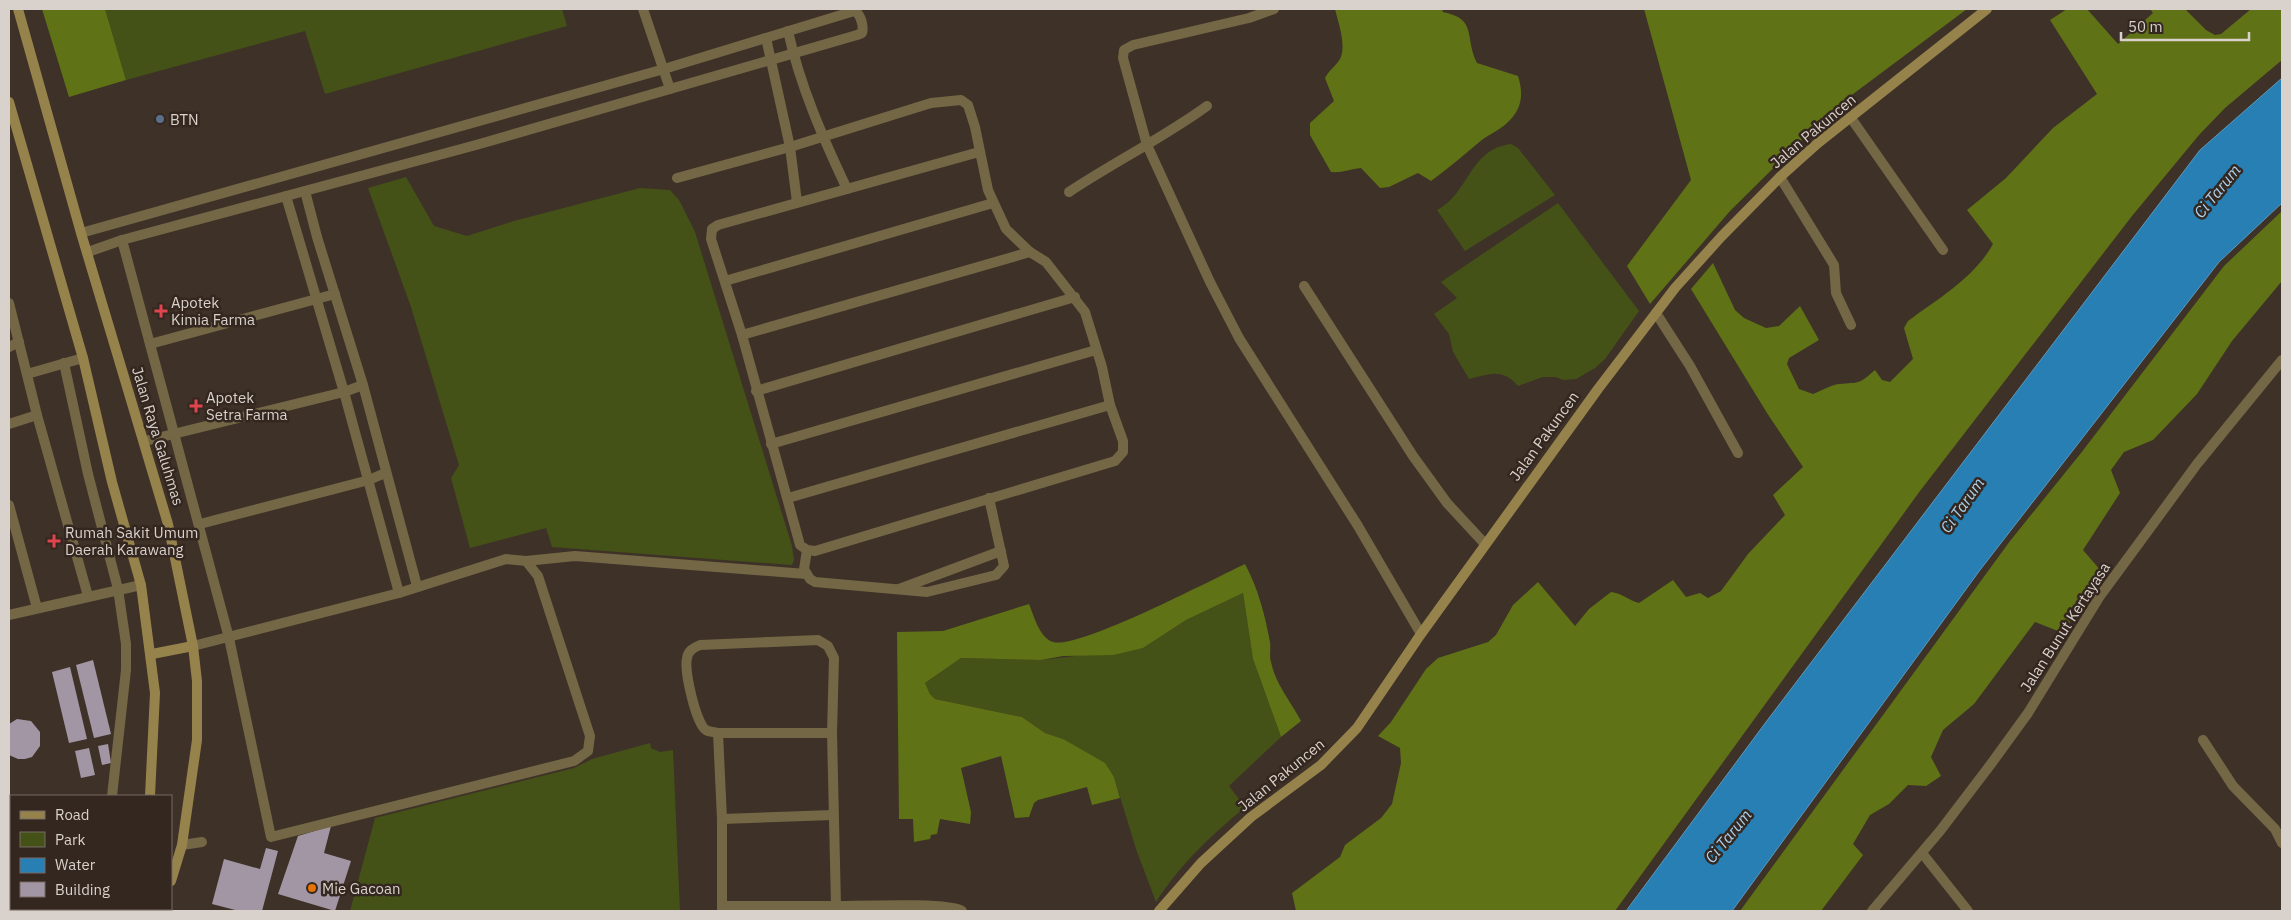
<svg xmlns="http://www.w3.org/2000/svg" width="2291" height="920" font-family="'IBM Plex Sans',sans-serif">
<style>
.green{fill:#445217}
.forest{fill:#5f7215}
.water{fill:#277fb4;stroke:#5c98bb}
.building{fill:#a296a4}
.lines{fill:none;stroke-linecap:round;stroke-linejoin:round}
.lane{stroke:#736745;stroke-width:10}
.street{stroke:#736745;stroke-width:10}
.secondary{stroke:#96834b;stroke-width:10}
.service-dot{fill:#5c6f8a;stroke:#34271f;stroke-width:2}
.health-dot{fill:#e0444e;stroke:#34271f;stroke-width:2}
.food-dot{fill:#e8710a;stroke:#34271f;stroke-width:2}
.labels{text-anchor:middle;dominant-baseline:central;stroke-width:5;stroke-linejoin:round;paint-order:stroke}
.poi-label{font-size:15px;fill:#d9d1cb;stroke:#34271f;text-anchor:start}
.street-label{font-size:15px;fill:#d9d1cb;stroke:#34271f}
.water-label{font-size:16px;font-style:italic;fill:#aad1ee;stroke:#34271f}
</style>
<rect width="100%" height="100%" fill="#3e3128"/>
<g class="green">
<polygon points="105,9 562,9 567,26 325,94 305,31 126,80"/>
<path d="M1511,144L1518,148L1555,195L1465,251L1437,210C1469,194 1469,149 1511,144Z"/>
<polygon points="406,177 434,226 467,236 514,221 640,188 670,190 679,200 695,232 792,546 794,560 792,565 552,547 546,528 470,548 451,478 459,465 411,307 368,188"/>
<path d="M1558,203L1639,311L1605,359L1595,368L1576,379L1564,380L1555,377H1543L1518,386C1502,368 1491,374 1469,379L1453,352L1449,334L1434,314L1457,298L1441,282Z"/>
<path d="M1243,593L1253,659L1281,737L1229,786L1245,807C1211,836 1181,863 1156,902L1136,849L1114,777L1063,739L1045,733L1022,717L935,699L930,694L925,683L961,658L1041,660L1143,648L1186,620Z"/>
<polygon points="650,743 651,748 660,752 673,750 680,911 350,911 375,818 574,768 592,759"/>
</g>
<g class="forest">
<polygon points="42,9 105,9 126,80 69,97"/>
<path d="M1335,9H1442L1443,12C1478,19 1464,37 1477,63L1518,76C1524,95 1522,110 1506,124C1499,130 1490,134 1483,139C1465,154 1449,168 1431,181L1418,173L1389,187L1380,188L1361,168C1350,169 1342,173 1331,172L1310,135V123L1334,101L1325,78C1329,70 1336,66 1340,59C1347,46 1338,22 1335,9Z"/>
<polygon points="1644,9 1967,9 1833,109 1730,211 1650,304 1627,266 1691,180"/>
<path d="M2067,9H2087L2118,44L2153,13L2150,9H2185L2206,30L2215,35L2221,34L2251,9H2282V60L2225,108L2199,135L2132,216L1920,491L1615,911H1296L1292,893L1340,857L1345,845L1381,818L1392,804L1401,763L1400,748L1378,736L1391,722L1426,669L1438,658L1488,642L1496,635L1513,605L1538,582L1575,626L1589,609L1611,592C1622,593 1628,600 1639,603L1673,580L1686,597L1700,593L1708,598L1721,591L1748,554L1785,515L1773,495L1803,467L1767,413L1691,289L1713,263L1735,310L1744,318L1766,328L1779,326L1800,306L1819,340L1789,358L1787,364L1799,389L1813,394C1821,391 1831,385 1839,384C1860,382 1858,385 1875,370L1882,380L1890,382L1913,359L1904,328L1908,321C1939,298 1974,278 1993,244L1967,210L2006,178L2053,128L2097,94L2050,20Z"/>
<polygon points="2282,211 2282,281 2232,341 2197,394 2153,440 2124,452 2111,470 2120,493 2083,550 2102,572 2063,633 2035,622 1974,704 1943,730 1931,757 1941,776 1926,786 1908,785 1889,804 1870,815 1853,844 1863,855 1821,911 1740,911 2010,541 2081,453 2224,266"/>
<path d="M1245,564C1258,588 1265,615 1270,642C1271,649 1269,655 1271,662C1275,683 1291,702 1301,721L1281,737L1253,659L1243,593L1186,620L1143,648L1113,655L1063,656L1041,660L961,658L925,683L930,694L935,699L1022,717L1045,733L1063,739L1105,763L1114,777L1120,798L1092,805L1087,787L1038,800L1034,803L1029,817L1015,818L1001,756L961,768L971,812L970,824L940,819L937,834L931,835L930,839L914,842L913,819H899L897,632L943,631L1029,604C1034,616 1039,637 1053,642C1078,650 1215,578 1245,564Z"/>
</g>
<polygon class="water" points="2282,78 2282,203 2219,262 1980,570 1732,911 1626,911 1766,722 2200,150"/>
<g class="building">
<polygon points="93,660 111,734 94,738 76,665"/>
<polygon points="70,667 87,739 69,743 52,672"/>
<polygon points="17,719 31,721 40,732 40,746 32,757 25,759 18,759 9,755 9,724"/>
<polygon points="108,744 111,763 102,765 98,746"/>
<polygon points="89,748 95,775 81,778 75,751"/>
<polygon points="331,826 324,853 351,861 335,911 278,894 298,836"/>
<polygon points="266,848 278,851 262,911 239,911 212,904 224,859 260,869"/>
</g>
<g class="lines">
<g class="lane">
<polyline points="305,191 317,237 363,385 417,586"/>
<polyline points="286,196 344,392 399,593"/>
<polyline points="122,240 229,638 271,837 574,761 588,751 590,736 538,576 526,561 506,559 399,593 193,646"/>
<polyline points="9,303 37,415 88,596"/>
<polyline points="150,344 335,294"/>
<polyline points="9,347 19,342"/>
<polyline points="64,363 88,474 118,589 126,644 126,670 112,796"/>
<polyline points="27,374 83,358"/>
<polyline points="9,424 37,415"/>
<polyline points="145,441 344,392 363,385"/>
<polyline points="9,505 37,608"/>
<polyline points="200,524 369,480 385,473"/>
<polyline points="9,615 141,585"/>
<polyline points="182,845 202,842"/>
<polyline points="98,911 99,909"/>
</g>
<g class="street">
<polyline points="643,9 670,89"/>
<polyline points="1274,9 1249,18 1133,45 1124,50 1123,58 1147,145 1210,282 1239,338 1358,526 1421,634"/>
<path d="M788,31C800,86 823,138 847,189"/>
<polyline points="766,38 790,147 797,202"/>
<polyline points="1851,118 1943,250"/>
<polyline points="1780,177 1834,265 1836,293 1851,325"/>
<polyline points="677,178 790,147 931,103 961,100 968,105 975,127 988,190 1006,229 1030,252 1046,262 1085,312 1102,367 1110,405 1123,441 1123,452 1115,461 815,551 807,550 800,545 742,335 711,239 712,229 718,225 979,152"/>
<path d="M1069,192C1114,162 1163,138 1207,106"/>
<path d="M81,233L664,69L851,12L855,11C861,15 864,27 862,33L857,35L476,145L122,240L88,252"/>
<polyline points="725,281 993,203"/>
<polyline points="1304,286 1413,456 1447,503 1485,544"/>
<polyline points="1656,313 1690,366 1738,453"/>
<polyline points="742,335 1030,252"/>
<polyline points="756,391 1075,297"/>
<polyline points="771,444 1096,350"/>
<polyline points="788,498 1110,405"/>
<polyline points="807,550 804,569 810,579 815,582 927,592 996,575 1004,566 989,498"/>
<polyline points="526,561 575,556 806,574"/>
<polyline points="899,589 1001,551"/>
<polyline points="718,733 722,819 722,911"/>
<polyline points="2203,740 2233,786 2275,829 2282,843"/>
<polyline points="722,819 833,815"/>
<polyline points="1922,853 1968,911"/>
<path d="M722,906H836L832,733L834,658L828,646L818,640L700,645C693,648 688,651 687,658C684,671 696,724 706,730C709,732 715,732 718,733H832"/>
<path d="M836,906C857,906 950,902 962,911"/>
<polyline points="1872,911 1940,831 1991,764 2028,713 2100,596 2139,543 2197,464 2282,360"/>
</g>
<g class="secondary">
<polyline points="18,9 81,233 168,524 193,646 197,681 197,740 182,845 171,881"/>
<polyline points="9,102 83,358 112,482 141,585 155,693 150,796"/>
<polyline points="152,654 193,646"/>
<polyline points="121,911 122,909"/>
<polyline points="163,911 163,909"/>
<polyline points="1159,911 1201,863 1251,817 1321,765 1357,728 1421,634 1598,389 1675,288 1721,237 1780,177 1818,143 1987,9"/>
</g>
</g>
<circle class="service-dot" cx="160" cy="119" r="5"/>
<g class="health-dot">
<path d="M158.5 303.5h5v5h5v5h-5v5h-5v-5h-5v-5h5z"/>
<path d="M193.5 398.5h5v5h5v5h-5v5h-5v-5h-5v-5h5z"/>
<path d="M51.5 533.5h5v5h5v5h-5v5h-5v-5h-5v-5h5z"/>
</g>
<circle class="food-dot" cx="312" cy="888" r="5"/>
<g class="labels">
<g class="poi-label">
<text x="170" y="119">BTN</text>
<text x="171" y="302">Apotek<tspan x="171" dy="17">Kimia Farma</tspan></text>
<text x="206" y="397">Apotek<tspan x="206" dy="17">Setra Farma</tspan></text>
<text x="65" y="532">Rumah Sakit Umum<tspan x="65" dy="17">Daerah Karawang</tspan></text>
<text x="322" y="888">Mie Gacoan</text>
</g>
<g class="street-label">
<text transform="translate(1813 131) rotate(-40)">Jalan Pakuncen</text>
<text transform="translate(158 436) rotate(73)">Jalan Raya Galuhmas</text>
<text transform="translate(1544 436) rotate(-54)">Jalan Pakuncen</text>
<text transform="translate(2065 627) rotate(-57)">Jalan Bunut Kertayasa</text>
<text transform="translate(1281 775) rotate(-39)">Jalan Pakuncen</text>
</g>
<g class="water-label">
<text transform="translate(2217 191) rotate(-51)">Ci Tarum</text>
<text transform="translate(1962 505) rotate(-55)">Ci Tarum</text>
<text transform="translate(1728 836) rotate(-51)">Ci Tarum</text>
</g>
</g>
<rect width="2291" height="920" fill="none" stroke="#d9d1cb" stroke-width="20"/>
<rect x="10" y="795" width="162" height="115" fill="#34271f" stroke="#766b64"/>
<rect x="20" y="811" width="25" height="8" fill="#96834b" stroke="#766b64"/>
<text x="55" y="820" font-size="15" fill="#d9d1cb">Road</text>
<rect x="20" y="832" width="25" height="15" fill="#445217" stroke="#766b64"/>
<text x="55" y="845" font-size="15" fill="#d9d1cb">Park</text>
<rect x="20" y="858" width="25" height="15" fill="#277fb4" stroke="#766b64"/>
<text x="55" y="870" font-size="15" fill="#d9d1cb">Water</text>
<rect x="20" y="882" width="25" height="15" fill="#a296a4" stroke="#766b64"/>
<text x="55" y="895" font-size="15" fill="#d9d1cb">Building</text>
<path d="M2121 32v8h128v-8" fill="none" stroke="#d9d1cb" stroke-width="2.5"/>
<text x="2128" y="32" font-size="15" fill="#d9d1cb" stroke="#34271f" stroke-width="4" paint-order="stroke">50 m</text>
</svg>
